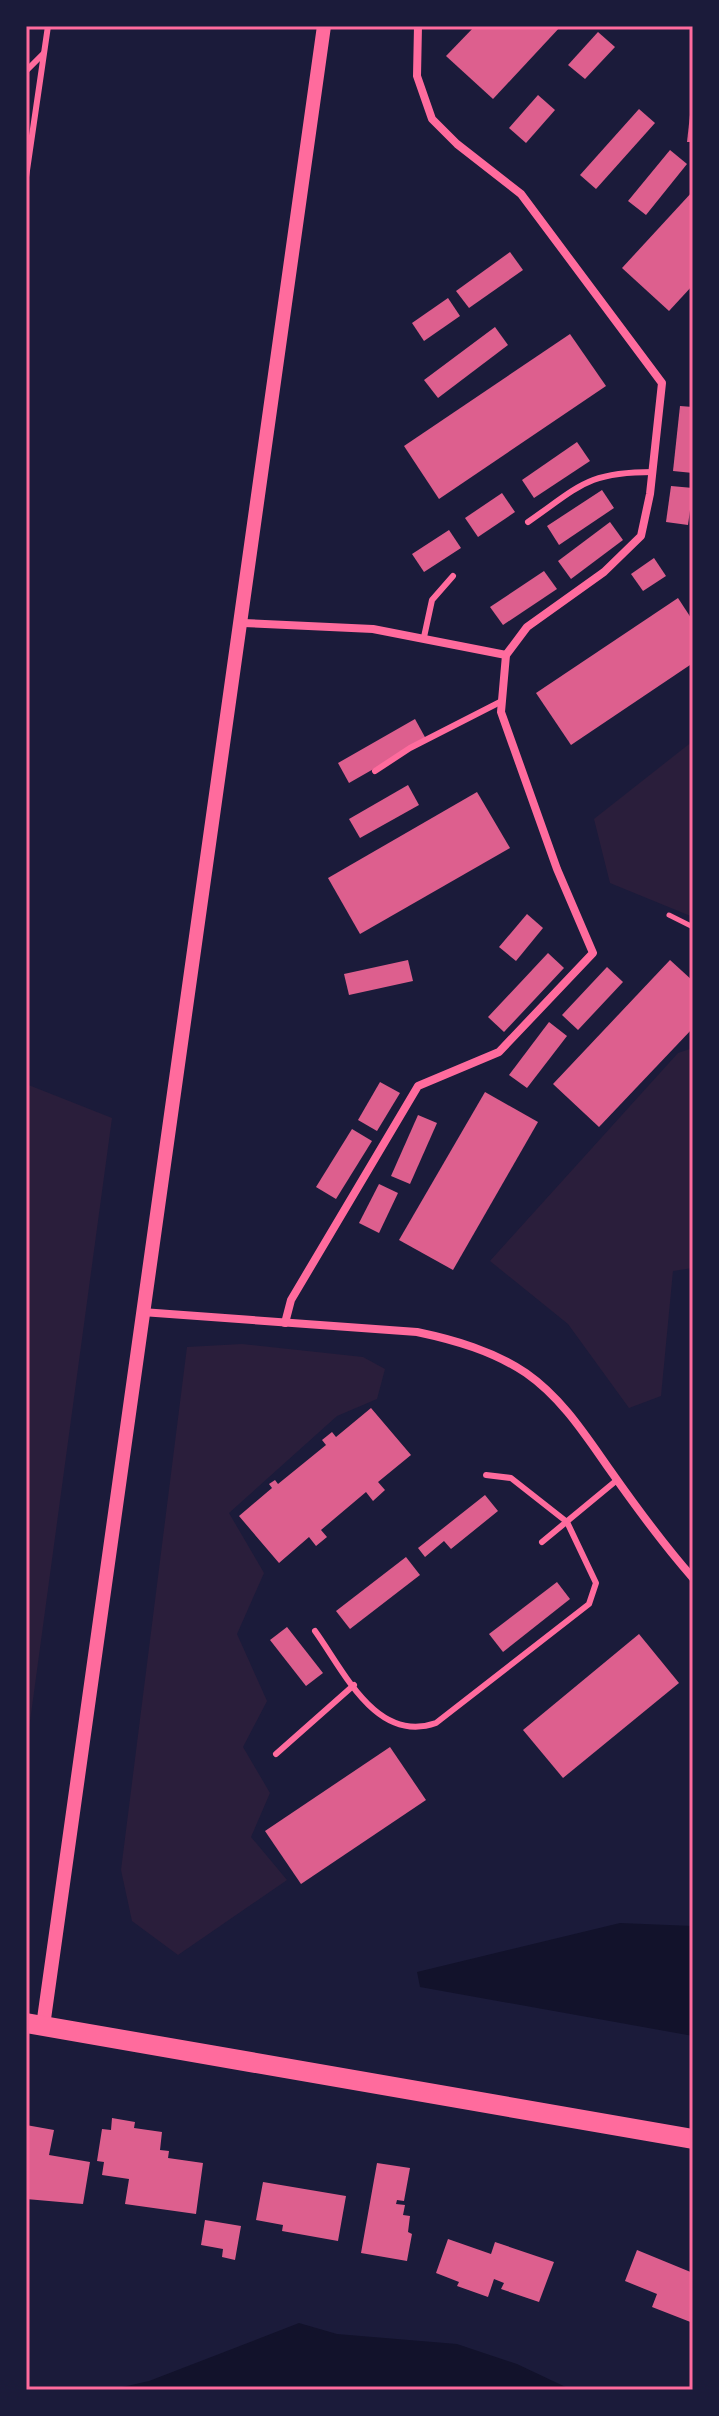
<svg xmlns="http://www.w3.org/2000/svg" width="719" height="2416" font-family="Mulish,sans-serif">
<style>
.green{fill:#2a1e3b}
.water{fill:#12122b}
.building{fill:#dd5f8e}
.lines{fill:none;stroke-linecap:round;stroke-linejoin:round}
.path{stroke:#ff6b9d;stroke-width:5}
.service{stroke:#ff6b9d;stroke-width:6}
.minor{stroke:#ff6b9d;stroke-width:8}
.tertiary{stroke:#ff6b9d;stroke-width:14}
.primary{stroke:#ff6b9d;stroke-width:20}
.neatline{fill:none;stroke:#ff6b9d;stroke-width:3}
</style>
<rect width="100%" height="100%" fill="#1b1b3a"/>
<g class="green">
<polygon points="693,741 693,917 610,883 594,819"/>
<polygon points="693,1048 693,1268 673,1271 661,1396 629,1408 568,1324 490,1261 678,1053"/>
<polygon points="26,1084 112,1118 26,1751"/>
<polygon points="242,1344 363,1357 385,1369 377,1399 337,1416 229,1513 264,1573 237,1634 267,1701 243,1747 270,1793 251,1837 287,1880 178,1955 132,1921 121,1870 187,1347"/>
</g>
<g class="water">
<polygon points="620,1923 693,1926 693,2036 420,1987 417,1972"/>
<polygon points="299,2323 337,2334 457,2344 517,2364 572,2390 109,2390 149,2381"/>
</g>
<g class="building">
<polygon points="475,26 561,26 493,99 446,56"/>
<polygon points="598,32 615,47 585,79 568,65"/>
<polygon points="538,95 555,110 526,143 509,128"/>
<polygon points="691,106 693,106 693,142 687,142"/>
<polygon points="639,109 655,123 596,189 580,175"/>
<polygon points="670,150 687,164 646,215 628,201"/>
<polygon points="693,191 693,285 669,311 622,268"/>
<polygon points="510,252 523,270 469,308 456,291"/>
<polygon points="448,298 460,316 424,341 412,323"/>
<polygon points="495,327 508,345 438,398 424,380"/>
<polygon points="570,334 606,386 439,499 404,446"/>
<polygon points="680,406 693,407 693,473 673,471"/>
<polygon points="577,442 590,461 534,498 522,480"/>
<polygon points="671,486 693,488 688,525 666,522"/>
<polygon points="602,490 614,508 559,545 547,526"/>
<polygon points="502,493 515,512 478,537 465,518"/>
<polygon points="610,522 623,540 571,579 558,561"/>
<polygon points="449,530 461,548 424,572 412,554"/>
<polygon points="654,558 666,576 643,591 631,574"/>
<polygon points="544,571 557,589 503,625 490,607"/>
<polygon points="678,598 693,621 693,663 571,745 536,693"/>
<polygon points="415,719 426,739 349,783 338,763"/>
<polygon points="408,785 419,805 360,838 349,819"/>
<polygon points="477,792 510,848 360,934 328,878"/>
<polygon points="527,914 543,928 516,961 499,947"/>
<polygon points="548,953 564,968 504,1032 488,1017"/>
<polygon points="408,960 413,981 349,995 344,974"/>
<polygon points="670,960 693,981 693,1028 599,1127 553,1084"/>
<polygon points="607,967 623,982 578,1030 562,1015"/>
<polygon points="549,1022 567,1036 527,1088 509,1075"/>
<polygon points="380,1082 400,1093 377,1131 358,1120"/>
<polygon points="485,1092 538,1122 453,1270 399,1240"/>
<polygon points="418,1115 437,1123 410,1184 391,1176"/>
<polygon points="352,1129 372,1141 336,1199 316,1187"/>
<polygon points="379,1184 398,1193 379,1233 359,1223"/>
<polygon points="371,1408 411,1455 378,1482 385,1490 373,1501 366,1492 321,1530 327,1537 316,1546 309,1537 279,1563 239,1516 272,1488 269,1484 275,1480 278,1484 326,1445 322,1440 332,1432 336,1437"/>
<polygon points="485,1495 498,1511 451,1549 444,1541 425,1557 418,1548"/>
<polygon points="406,1557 420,1575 350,1629 336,1611"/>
<polygon points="557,1582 570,1599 503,1652 489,1634"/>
<polygon points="287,1627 323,1673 306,1686 270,1640"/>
<polygon points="639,1634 679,1683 563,1778 523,1730"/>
<polygon points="390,1747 426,1800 301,1884 265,1831"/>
<polygon points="112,2118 135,2122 134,2128 162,2132 160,2150 169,2151 168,2158 203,2163 196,2214 125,2204 129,2179 102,2175 104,2162 97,2161 102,2129 111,2130"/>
<polygon points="26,2125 54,2130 49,2155 90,2162 83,2204 26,2199"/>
<polygon points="377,2163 410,2168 404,2201 397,2200 396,2204 405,2205 403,2215 410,2216 408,2232 412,2234 407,2261 361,2253"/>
<polygon points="263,2182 346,2196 338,2241 282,2231 283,2225 256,2220"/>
<polygon points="205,2220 241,2226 235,2260 222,2257 223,2249 201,2245"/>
<polygon points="448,2239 491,2254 495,2242 554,2262 539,2302 501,2289 504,2283 494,2279 488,2297 457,2286 459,2282 436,2273"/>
<polygon points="637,2250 693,2273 693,2323 652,2307 657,2294 625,2281"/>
</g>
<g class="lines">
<polyline class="path" points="669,915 693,927"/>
<g class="service">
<polyline points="26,71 43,54"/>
<polyline points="26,177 48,26"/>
<path d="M528,522C580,486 587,472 653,472"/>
<polyline points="424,637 432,600 453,576"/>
<polyline points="375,771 410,748 502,701"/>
<polyline points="542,1542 617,1480"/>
<path d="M315,1631C344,1671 376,1744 436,1723L589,1604L596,1583L567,1522L511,1478L486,1475"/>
<polyline points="276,1754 354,1685"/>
</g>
<g class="minor">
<polyline points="243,623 373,629 506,655"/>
<path d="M142,1312L417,1332C455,1340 493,1351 526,1373C562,1398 586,1436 610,1470C636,1507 663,1544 693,1578"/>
<polyline points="285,1323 291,1300 418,1086 499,1052 593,953 557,869 501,712 506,655 527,627 604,572 641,536 650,494 662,383 521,194 457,144 432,119 417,76 418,26"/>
</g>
<path class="tertiary" d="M43,2026C132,1359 234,693 324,26"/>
<polyline class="primary" points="26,2023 693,2139"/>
</g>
<rect width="719" height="2416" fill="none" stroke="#1b1b3a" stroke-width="56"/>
<rect x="28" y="28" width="663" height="2360" class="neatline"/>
</svg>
